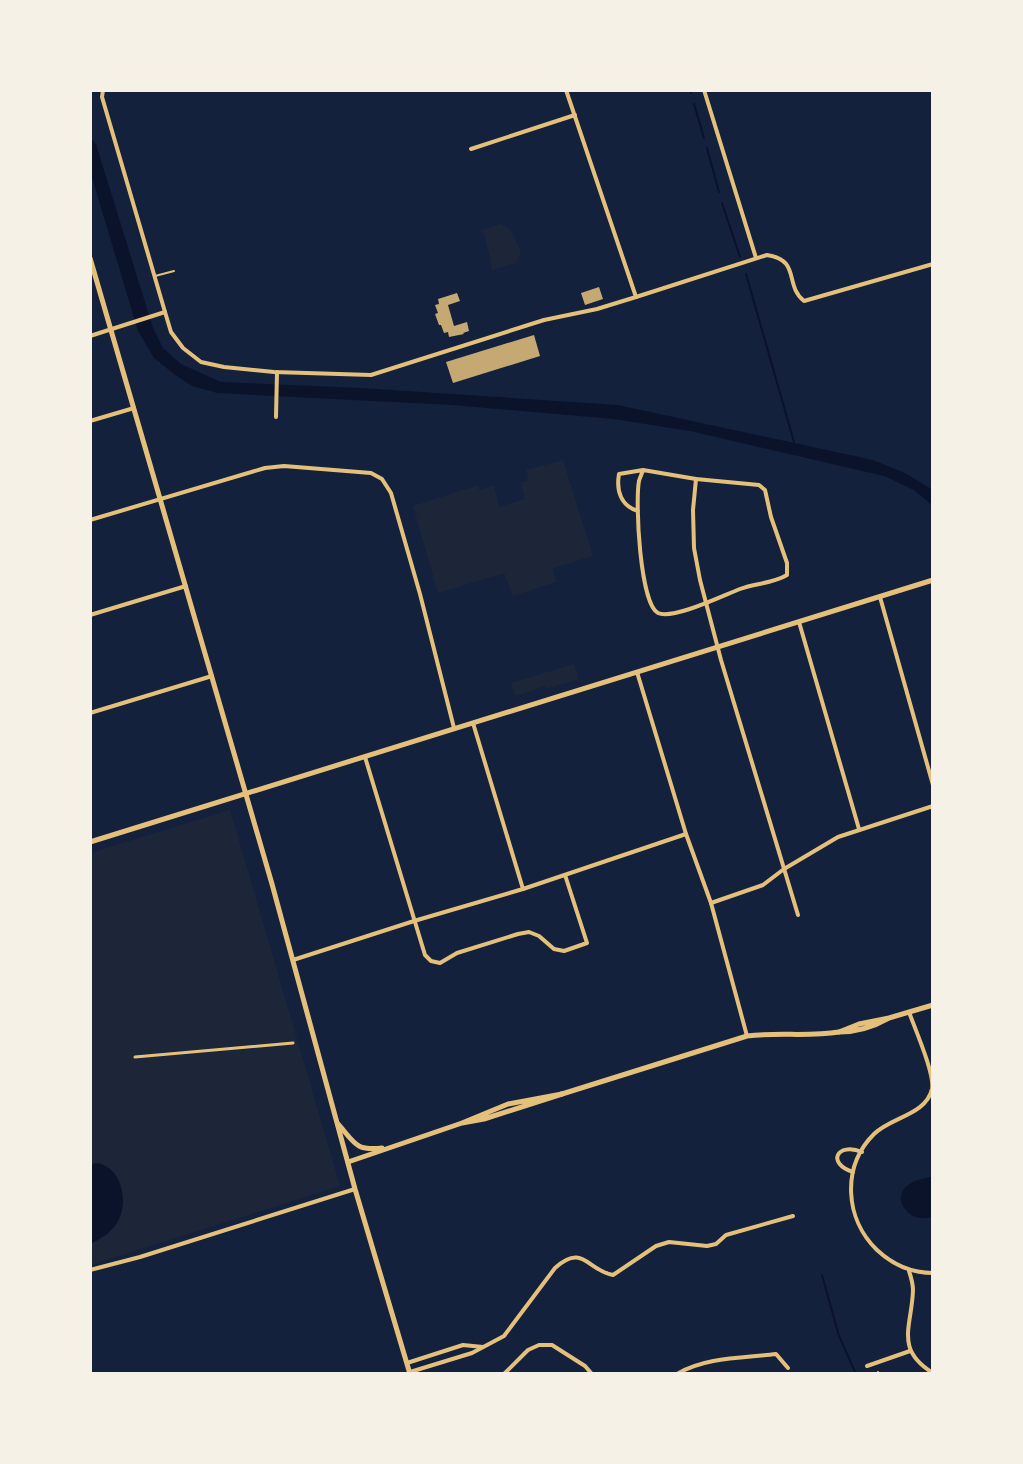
<svg xmlns="http://www.w3.org/2000/svg" width="1023" height="1464" font-family="'Open Sans',sans-serif">
<style>
.green{fill:#1d2539}
.water{fill:#0b132b}
.lines{fill:none;stroke-linecap:round;stroke-linejoin:round}
.stream{stroke:#0b132b;stroke-width:2}
.building{fill:#c6a872}
.path{stroke:#e5c07b;stroke-width:2}
.service{stroke:#e5c07b;stroke-width:2}
.pedestrian{stroke:#e5c07b;stroke-width:3}
.minor{stroke:#e5c07b;stroke-width:4}
.tertiary{stroke:#e5c07b;stroke-width:5}
.secondary{stroke:#e5c07b;stroke-width:5}
</style>
<rect width="100%" height="100%" fill="#14213d"/>
<g class="green">
<polygon points="501,224 511,230 521,252 516,263 492,270 485,236 480,231"/>
<polygon points="563,460 593,556 553,568 556,582 513,596 504,573 438,593 413,506 478,485 479,490 494,485 499,507 525,499 521,483 529,480 526,470"/>
<polygon points="574,664 579,679 546,689 545,686 515,696 511,683"/>
<polygon points="230,810 340,1186 90,1265 90,853"/>
</g>
<g class="water">
<polygon points="90,137 96,144 153,328 163,348 181,364 221,382 361,388 618,405 873,460 905,473 933,490 933,506 914,490 884,476 690,431 613,419 452,405 217,393 192,386 174,374 154,358 138,331 90,171"/>
<path d="M95,1163C120,1164 129,1200 119,1219C114,1231 101,1239 90,1244V1166Z"/>
<path d="M933,1176V1217C929,1217 924,1219 920,1218C904,1216 893,1196 908,1185C915,1179 925,1179 933,1176Z"/>
</g>
<g class="lines">
<g class="stream">
<polyline points="690,90 691,93"/>
<polyline points="694,104 704,138"/>
<polyline points="707,148 719,192"/>
<polyline points="722,203 740,257"/>
<polyline points="746,274 794,442"/>
<polyline points="822,1275 839,1336 856,1374"/>
</g>
</g>
<g class="building">
<polygon points="599,287 603,299 585,305 581,293"/>
<polygon points="457,293 460,301 448,305 454,326 467,322 469,331 463,333 464,334 449,337 448,332 444,333 441,325 439,325 435,314 438,313 435,305 439,304 438,299"/>
<polygon points="534,335 540,356 453,383 446,362"/>
</g>
<g class="lines">
<polyline class="path" points="878,1372 879,1374"/>
<polyline class="service" points="155,276 174,271"/>
<polyline class="pedestrian" points="135,1057 293,1043"/>
<g class="minor">
<polyline points="103,90 102,97 165,312 171,332 183,348 201,362 224,367 274,372 371,375 544,320 597,309 636,297 566,90"/>
<polyline points="704,90 756,258"/>
<polyline points="471,149 575,115"/>
<path d="M636,297L767,255C801,260 784,285 804,301L933,264"/>
<polyline points="90,336 165,312"/>
<polyline points="276,417 277,372"/>
<polyline points="90,421 134,408"/>
<polyline points="696,479 693,510 694,548 700,580 721,660 798,915"/>
<path d="M638,511C621,506 616,491 619,474L643,470L696,479L759,485L765,490L771,517L787,563V575C772,584 755,583 740,589C724,595 673,620 658,613C640,604 635,502 639,481C639,480 643,471 643,470"/>
<polyline points="90,520 265,468 284,466 371,473 382,479 391,493 420,594 454,728"/>
<polyline points="880,597 933,785"/>
<polyline points="90,615 186,586"/>
<polyline points="799,622 859,829"/>
<polyline points="637,672 686,834 711,903 747,1036"/>
<polyline points="90,713 212,676"/>
<polyline points="473,723 523,889"/>
<polyline points="365,757 425,955 431,961 440,963 457,953 518,934 529,932 539,936 554,949 564,951 587,943 565,875"/>
<polyline points="711,903 763,885 784,869 838,837 933,806"/>
<polyline points="293,960 414,921 523,889 686,834"/>
<path d="M909,1012C915,1029 935,1074 932,1089C926,1115 891,1117 874,1134C841,1167 845,1219 877,1250C893,1265 912,1273 933,1273"/>
<path d="M853,1172C826,1163 837,1142 862,1152"/>
<polyline points="90,1270 140,1257 355,1189"/>
<path d="M909,1271C911,1277 913,1284 913,1290C912,1326 894,1349 933,1373"/>
<polyline points="407,1363 463,1345 483,1347"/>
<polyline points="867,1366 910,1351"/>
<path d="M410,1372L472,1353L504,1336L555,1268C583,1243 587,1270 613,1275L656,1246L669,1242L707,1246L716,1244L726,1235L793,1216"/>
<polyline points="504,1374 528,1350 539,1345 552,1345 585,1366 592,1374"/>
<path d="M677,1374C705,1357 744,1358 776,1354L788,1368"/>
</g>
<g class="tertiary">
<polyline points="90,842 933,580"/>
<path d="M889,1018C873,1027 858,1032 839,1032L859,1024L889,1018L933,1005"/>
<path d="M562,1094L747,1036C778,1032 809,1037 839,1032"/>
<path d="M338,1124C355,1143 355,1151 382,1148"/>
<polyline points="348,1162 462,1123 508,1104 562,1094 484,1119 462,1123"/>
</g>
<polyline class="secondary" points="90,258 272,884 355,1189 410,1374"/>
</g>
<rect width="1023" height="1464" fill="none" stroke="#f6f1e7" stroke-width="184"/>
</svg>
